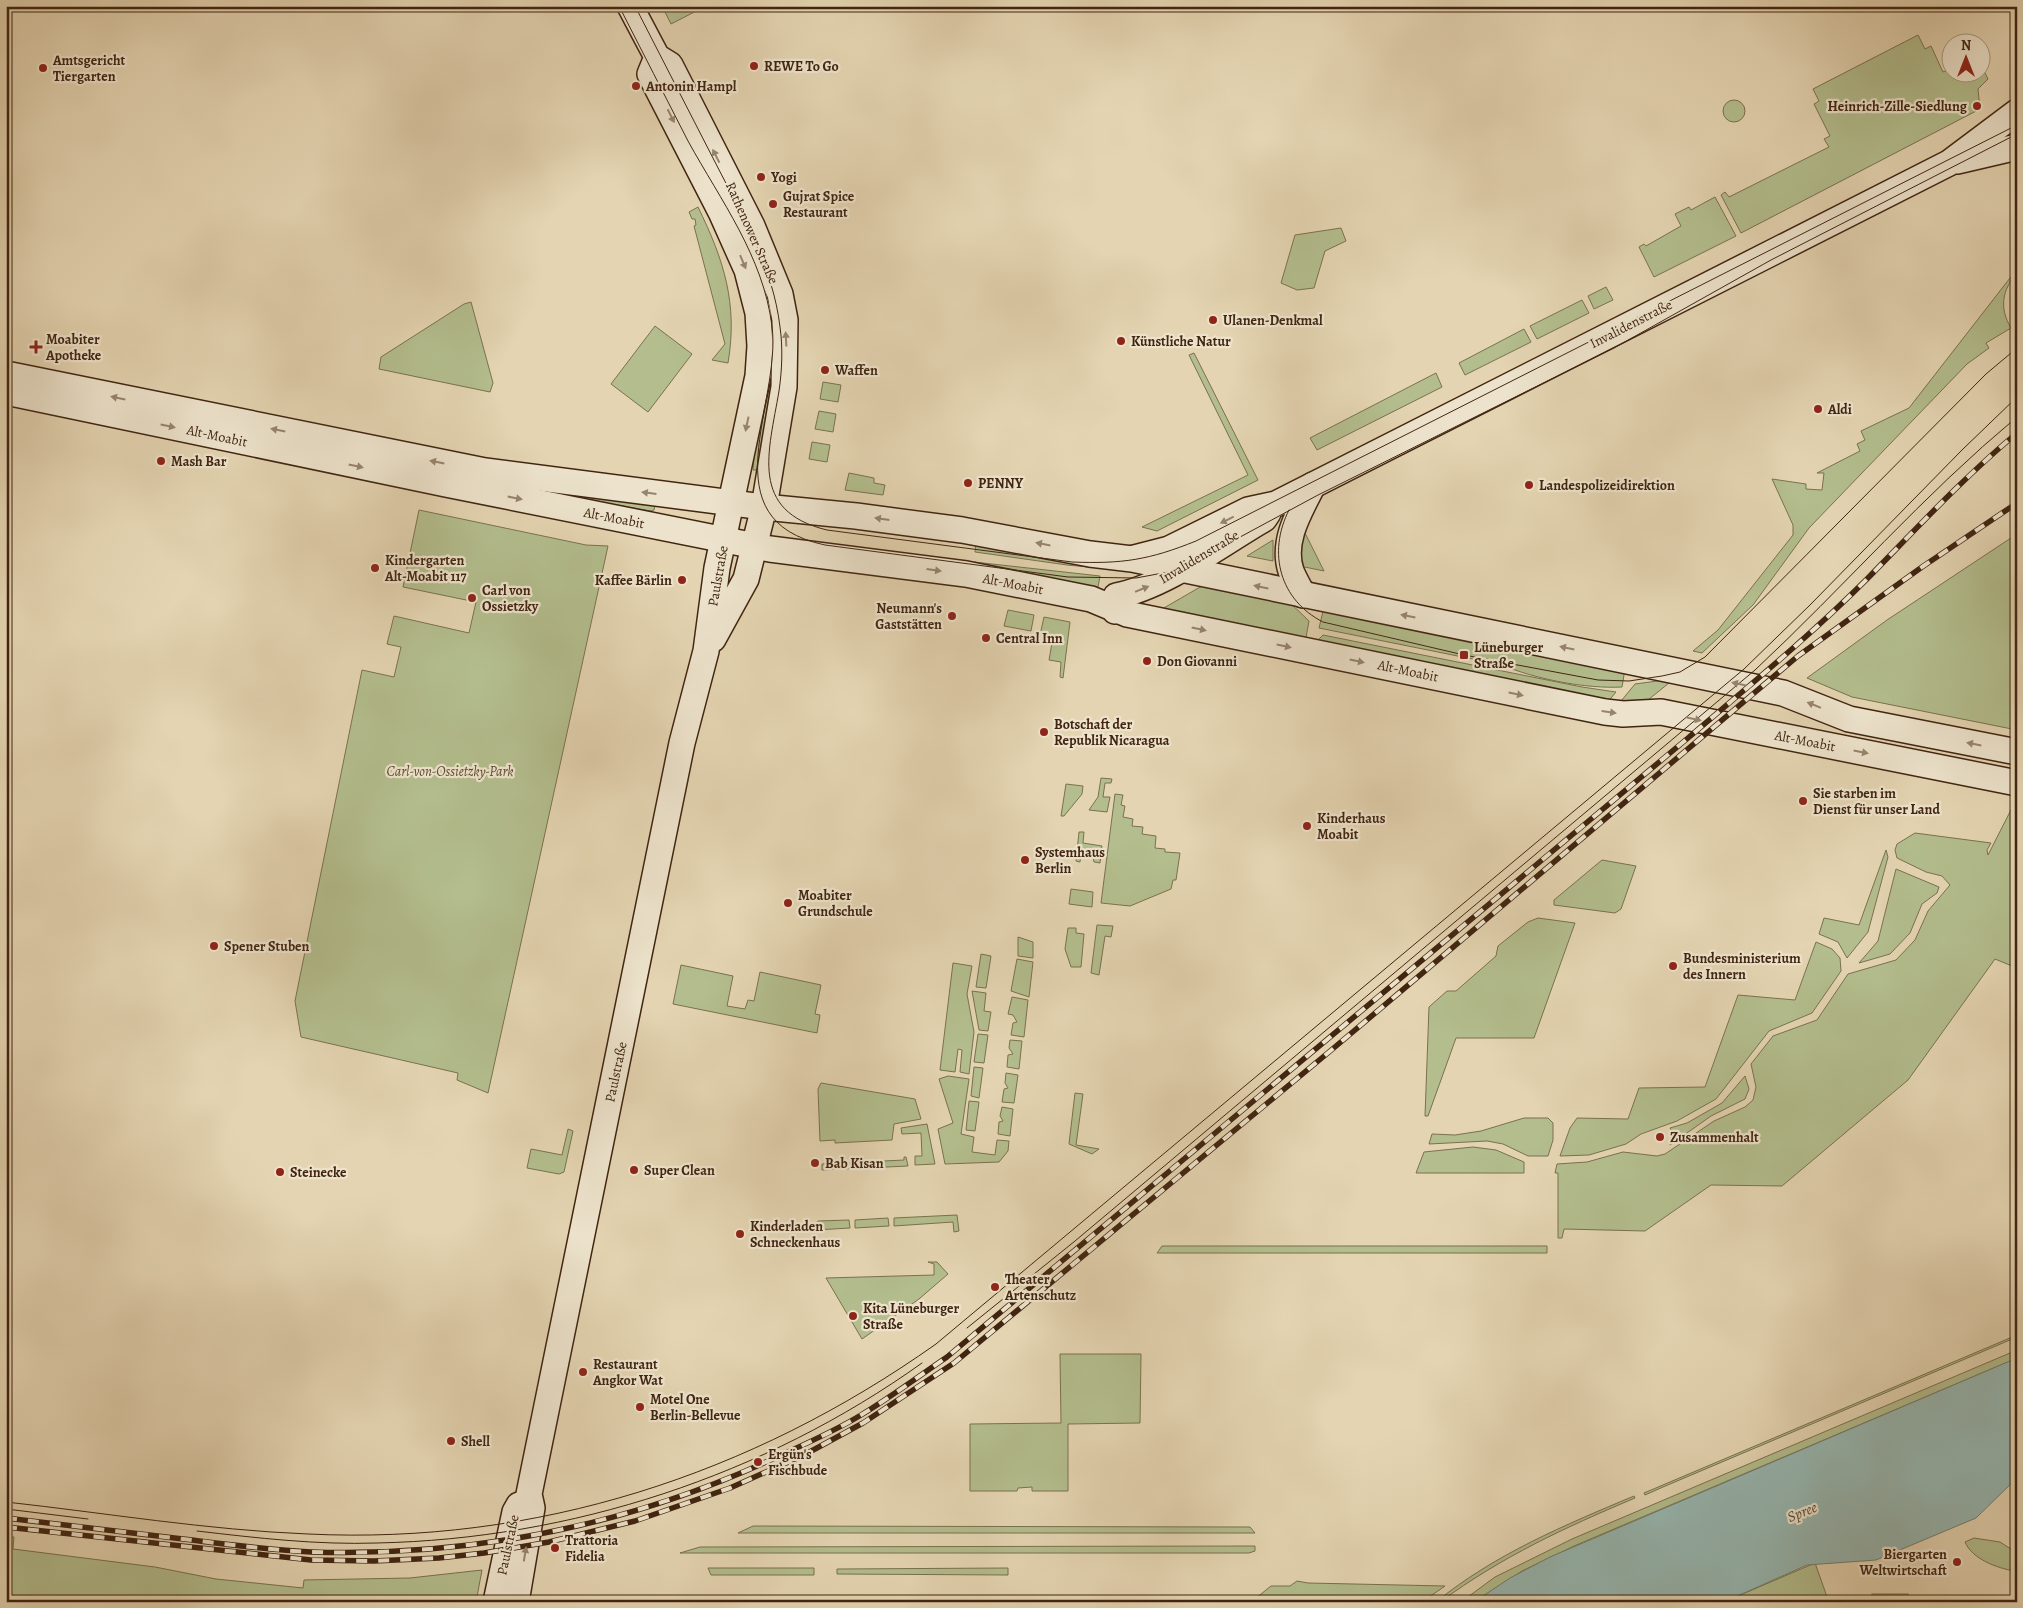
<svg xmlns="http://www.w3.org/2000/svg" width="2023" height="1608" font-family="Alegreya,serif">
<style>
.green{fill:#b3bd8d;stroke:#7a714f}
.water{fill:#96b7b1;stroke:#747d71}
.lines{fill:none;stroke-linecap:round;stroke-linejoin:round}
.secondary-casing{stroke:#412511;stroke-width:28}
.secondary{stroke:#ede3cc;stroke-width:25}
.tram{stroke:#412511;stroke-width:1}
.rail-casing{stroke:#412511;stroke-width:5.5}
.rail{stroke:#ede3cc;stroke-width:4;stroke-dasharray:11;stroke-linecap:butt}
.oneway{fill:#97846e}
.poi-dot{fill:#8f2418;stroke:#ede3cc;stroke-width:2}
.labels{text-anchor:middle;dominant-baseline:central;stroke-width:4.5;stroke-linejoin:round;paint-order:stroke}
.poi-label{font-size:14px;font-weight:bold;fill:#412511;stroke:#ede3cc;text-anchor:start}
.street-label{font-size:14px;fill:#412511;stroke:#ede3cc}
.park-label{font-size:14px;font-style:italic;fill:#5e4b30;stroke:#ede3cc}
.water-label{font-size:15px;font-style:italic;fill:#564a39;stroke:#ede3cc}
</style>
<rect width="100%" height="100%" fill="#e4d4b1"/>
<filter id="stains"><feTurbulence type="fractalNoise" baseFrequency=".004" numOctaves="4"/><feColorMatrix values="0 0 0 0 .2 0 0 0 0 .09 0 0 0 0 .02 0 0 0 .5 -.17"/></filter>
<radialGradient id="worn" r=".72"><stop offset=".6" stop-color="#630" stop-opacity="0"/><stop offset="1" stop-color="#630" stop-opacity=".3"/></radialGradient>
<g class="green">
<polygon points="662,6 706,6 671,24"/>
<polygon points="1918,35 1925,49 1931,46 1943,72 1948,70 1953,78 1964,73 1980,72 1981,65 1988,79 1978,89 1980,109 1741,233 1721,195 1725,192 1729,197 1829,147 1824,139 1830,136 1814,104 1819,101 1813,89"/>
<circle cx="1734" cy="111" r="11"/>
<polygon points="1715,197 1736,236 1654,277 1639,247 1644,244 1646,246 1681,226 1675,214 1689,207 1691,210"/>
<path d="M698,207C724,260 738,304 728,363L712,360L725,344L694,226L696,225L695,219H692L689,212Z"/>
<polygon points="1341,228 1346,241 1325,251 1314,288 1297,290 1281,283 1295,235"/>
<polygon points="758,255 769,282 778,364 759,470 753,470 754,458 750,458"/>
<path d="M2017,269V273C2002,290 1999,308 2011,328L1986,343L1989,348L1967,364L1809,528L1753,605L1702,653L1693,651L1718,630L1793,535V525L1772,479L1806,484V489L1822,490L1824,473H1817L1860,451L1857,444L1865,440L1861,431L1909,408Z"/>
<polygon points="1606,287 1613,300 1594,309 1588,296"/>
<polygon points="1582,300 1589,313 1537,339 1530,326"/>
<polygon points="471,302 493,383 490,392 379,369 381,357 464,304"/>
<polygon points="655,326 692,354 648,412 611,384"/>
<polygon points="1524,329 1531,342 1465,375 1459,363"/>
<polygon points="1194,353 1258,480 1157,531 1142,527 1248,475 1189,355"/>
<polygon points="1436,373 1442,387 1317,450 1310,438"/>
<polygon points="823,382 841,385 838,402 820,399"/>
<polygon points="819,411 836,414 833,432 815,429"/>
<polygon points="812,442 830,445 827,462 809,459"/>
<polygon points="313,444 656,501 654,510 651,511 557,495"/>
<polygon points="849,473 874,478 874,483 885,485 883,495 845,490"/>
<polygon points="419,510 586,545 608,546 488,1093 457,1080 458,1073 301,1037 295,1001 362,670 394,677 401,647 387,644 394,616 469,633 476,602 403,587"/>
<polygon points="1300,523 1324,571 1295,565"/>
<polygon points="2017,534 2017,730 1852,697 1807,678 1887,620"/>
<polygon points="1273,540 1273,561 1247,556"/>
<polygon points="976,541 1099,568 1067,565 975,552"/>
<polygon points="974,562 1100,576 1098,587 973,568"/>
<polygon points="1207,583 1286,599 1309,621 1305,643 1157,612"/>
<path d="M1324,607L1625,669L1622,687C1586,689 1535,679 1502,665L1319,628Z"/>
<polygon points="1008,610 1034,615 1031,631 1004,626"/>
<polygon points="1044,617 1070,622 1063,678 1060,677 1061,662 1049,660 1053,637 1040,635"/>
<polygon points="1323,635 1582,687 1616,692 1606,704 1317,641"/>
<polygon points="1665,680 1669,683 1643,704 1617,706 1635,684"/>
<polygon points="1101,778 1112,779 1111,783 1105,783 1103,797 1110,797 1107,812 1089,810 1098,797"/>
<polygon points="1066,784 1083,786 1082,794 1064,816 1061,816"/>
<polygon points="1115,794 1123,795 1121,805 1125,806 1123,817 1133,819 1132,826 1143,827 1142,834 1156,836 1155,848 1165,849 1165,852 1180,853 1176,880 1173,880 1171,889 1130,906 1101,903"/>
<polygon points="2014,804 2017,804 2017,968 1995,959 1908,1080 1782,1186 1711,1185 1645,1231 1564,1229 1562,1238 1558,1238 1558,1173 1555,1173 1557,1164 1587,1162 1623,1152 1657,1156 1665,1154 1714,1121 1745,1107 1753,1100 1756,1087 1751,1064 1773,1036 1817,1020 1848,974 1896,960 1915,940 1928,911 1950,885 1942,876 1926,872 1897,858 1895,850 1897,844 1915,833 1991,843 1987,850 1988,855"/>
<polygon points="1079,832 1084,832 1083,843 1102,846 1100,863 1094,862 1092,853 1084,851 1081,853 1080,862 1076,861"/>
<polygon points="1886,850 1888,857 1868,932 1847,958 1838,942 1819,934 1824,918 1859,925"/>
<polygon points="1602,860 1636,866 1621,909 1615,913 1554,905 1554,900"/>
<polygon points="1896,869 1939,887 1937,893 1922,904 1910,933 1890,954 1859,963 1878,941"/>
<polygon points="1071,889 1093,892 1092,907 1069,904"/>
<polygon points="1538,918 1575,923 1534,1038 1456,1038 1428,1116 1425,1116 1429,1007 1447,991 1456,991 1496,956 1498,946 1528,922"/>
<polygon points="1097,925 1113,926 1111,937 1105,936 1099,975 1091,973"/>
<polygon points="1068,928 1076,928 1076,933 1084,934 1081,967 1071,967 1065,949"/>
<polygon points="1018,937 1033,942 1033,958 1018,956"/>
<polygon points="1816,942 1832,949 1840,958 1841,971 1812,1013 1769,1031 1716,1099 1677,1121 1641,1134 1626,1144 1589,1155 1560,1156 1570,1128 1577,1118 1628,1119 1639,1088 1705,1087 1738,995 1795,1000"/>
<polygon points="981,954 991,956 986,988 976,987"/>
<polygon points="1017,959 1033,962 1029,997 1011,991"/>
<polygon points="953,963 972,966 967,994 974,1032 969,1074 960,1072 962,1050 958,1049 955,1072 940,1070"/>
<polygon points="681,965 733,976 727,1006 745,1009 748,1000 754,1001 760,972 821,985 815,1014 820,1015 817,1033 673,1004"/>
<polygon points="972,991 986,993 984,1011 991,1012 988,1031 979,1030"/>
<polygon points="1012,997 1028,1000 1024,1037 1011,1035 1013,1023 1017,1022 1013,1015 1008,1014"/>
<polygon points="978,1034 988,1035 984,1063 974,1062"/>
<polygon points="1010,1040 1022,1041 1019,1069 1007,1067 1008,1055 1013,1054 1009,1048"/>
<polygon points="974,1067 983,1068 979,1098 971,1096"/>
<polygon points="1006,1073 1018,1075 1014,1103 1002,1102 1004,1089 1008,1088 1005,1083"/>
<polygon points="948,1076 969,1079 961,1134 974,1137 972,1152 995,1155 997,1140 1009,1141 1008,1151 999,1162 945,1164 938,1129 953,1123 939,1079"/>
<polygon points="1745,1076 1749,1089 1745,1099 1711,1116 1670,1145 1673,1134 1670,1128 1687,1123 1722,1103"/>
<polygon points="821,1083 915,1099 921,1119 894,1124 892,1140 835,1143 835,1140 820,1141 818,1089"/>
<polygon points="1075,1093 1083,1094 1076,1145 1099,1149 1092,1154 1069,1144"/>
<polygon points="969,1101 979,1102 975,1131 966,1130"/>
<polygon points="1002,1107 1013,1109 1010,1136 998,1134 999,1122 1003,1121 1000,1116"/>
<polygon points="1524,1118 1548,1118 1553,1123 1553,1140 1548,1156 1528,1156 1503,1144 1487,1141 1429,1144 1432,1134 1455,1135 1481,1131"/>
<polygon points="927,1124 935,1164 915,1165 915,1156 922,1156 921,1133 902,1134 901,1128"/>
<polygon points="568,1129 573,1131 564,1172 559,1174 527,1168 531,1149 562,1155"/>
<polygon points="1473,1147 1496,1150 1524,1162 1524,1173 1416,1173 1424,1152"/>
<polygon points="904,1157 906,1157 908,1166 822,1170 822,1164 904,1160"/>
<polygon points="957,1215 959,1231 954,1232 953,1222 894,1226 894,1218"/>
<polygon points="888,1218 889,1226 855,1228 855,1220"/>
<polygon points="849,1220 850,1228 816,1230 816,1223 818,1221"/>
<polygon points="1162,1246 1547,1246 1547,1253 1157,1253"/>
<polygon points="928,1262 937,1262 948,1274 919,1299 862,1339 826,1278 934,1275 934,1264"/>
<polygon points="2017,1335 2017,1337 1663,1487 1645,1495 1644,1493"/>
<polygon points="2017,1350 2017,1358 1574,1546 1522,1571 1474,1602 1461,1602 1495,1577 1572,1539"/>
<polygon points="1060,1354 1141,1354 1140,1423 1068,1424 1068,1491 1032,1491 1032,1487 1018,1488 1017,1491 970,1491 970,1424 1061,1423"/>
<path d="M1634,1496L1635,1498C1564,1528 1503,1556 1440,1602H1436C1495,1554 1565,1525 1634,1496Z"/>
<polygon points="753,1526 1250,1527 1255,1533 738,1533"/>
<polygon points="6,1536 14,1537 13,1549 155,1567 216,1579 303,1588 304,1580 410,1578 482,1570 476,1602 6,1602"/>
<path d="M1974,1538L2000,1542L2017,1553V1567H2014V1571C1997,1568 1972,1559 1965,1542Z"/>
<polygon points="1255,1546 1255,1551 1249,1553 680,1553 700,1547"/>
<polygon points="1815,1563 1826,1594 1826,1602 1724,1602"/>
<polygon points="708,1568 814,1568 814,1575 711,1575"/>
<polygon points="1008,1568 1008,1575 837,1574 837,1569"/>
<polygon points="1297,1581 1308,1583 1445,1586 1422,1602 1251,1602 1271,1586 1290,1586"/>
<rect x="1872" y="1594" width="36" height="8"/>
</g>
<polygon class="water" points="2017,1358 2017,1478 1976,1518 1876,1560 1807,1565 1724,1602 1474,1602 1510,1578 1550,1557"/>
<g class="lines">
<defs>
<g id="secondary">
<polyline points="630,6 657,57 670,65 752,226 780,294 785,320 784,387 764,507 746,579 713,639"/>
<polyline points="1957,161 2017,147"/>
<polyline points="6,374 485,471 764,507 856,516 962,530 1090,554 1132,559 1783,693 1849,719 2017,752"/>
<polyline points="6,392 446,484 770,549 966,574 1091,599 1127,614 1605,712 1623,714 1661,712 2017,783"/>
<polyline points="1134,558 1169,549 1248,510 1276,504 1949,163 2017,112"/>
<path d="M1303,595C1299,587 1294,579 1291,571C1281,541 1300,511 1313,485"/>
<path d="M1115,611L1116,596C1164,587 1221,544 1264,519L1268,513"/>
<polyline points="496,1602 515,1512 519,1505"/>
<polyline points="516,1602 532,1508 529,1494 682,743 706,651 717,568 758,376 760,346 758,313 747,270 721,212 650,74 657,57"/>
</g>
</defs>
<use href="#secondary" class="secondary-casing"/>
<use href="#secondary" class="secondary"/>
<g class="tram">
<path d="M619,6C642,51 665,96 688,141C721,201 763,256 772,326C782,404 707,520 825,545L1068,577L1136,578L1179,570L1318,495L1614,348L1771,260L2017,134"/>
<path d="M635,6C662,58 688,110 715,162C742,215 773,267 780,327C783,348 782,370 779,391C769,451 748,511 827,530L1072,562C1122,564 1149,560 1196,541L2017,125"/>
<path d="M1289,510C1267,553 1280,600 1323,622L1464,655L1598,680L1629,681L1662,676L1680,672L1705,657L1986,374L2017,348"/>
<path d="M967,1328L1075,1241L1755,670C1844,587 1923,495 2017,417"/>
<path d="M6,1502C106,1513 207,1530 308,1534C536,1545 751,1475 936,1344L1744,669L1810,605L1962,450L2017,397"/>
<polyline points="6,1509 88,1519"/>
<path d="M197,1531C257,1538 317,1545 377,1543C571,1539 764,1476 922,1363"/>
</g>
<defs>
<g id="rail">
<path d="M6,1518C65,1525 124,1532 183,1539C226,1544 269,1550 311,1552C473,1557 630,1525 777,1457C805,1444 835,1431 861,1415C891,1397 919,1376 947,1357L1688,738C1749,686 1811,635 1867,579C1916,529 1963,478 2017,433"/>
<polyline points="6,1527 311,1560 374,1561 439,1558 484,1553 549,1542 635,1521 730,1488 804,1455 863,1423 954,1363 1329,1052 1798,656 1922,567 2017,503"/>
</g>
</defs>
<use href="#rail" class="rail-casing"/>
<use href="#rail" class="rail"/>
</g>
<defs><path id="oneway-solid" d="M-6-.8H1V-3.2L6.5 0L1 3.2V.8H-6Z" transform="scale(1.25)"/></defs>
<g class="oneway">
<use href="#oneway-solid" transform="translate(671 116) rotate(63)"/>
<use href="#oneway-solid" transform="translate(716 156) rotate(-117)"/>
<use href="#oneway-solid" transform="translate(743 262) rotate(67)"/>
<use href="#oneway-solid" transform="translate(786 339) rotate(-93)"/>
<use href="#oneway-solid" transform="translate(118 398) rotate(-168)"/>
<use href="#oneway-solid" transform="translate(747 424) rotate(102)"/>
<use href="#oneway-solid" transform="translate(168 426) rotate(12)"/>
<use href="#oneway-solid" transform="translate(278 430) rotate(-169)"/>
<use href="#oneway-solid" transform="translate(437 462) rotate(-169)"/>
<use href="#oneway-solid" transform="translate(356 466) rotate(12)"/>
<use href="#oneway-solid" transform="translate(649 493) rotate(-173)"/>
<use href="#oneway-solid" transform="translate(515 498) rotate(11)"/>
<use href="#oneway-solid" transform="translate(882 519) rotate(-172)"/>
<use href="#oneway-solid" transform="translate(1227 520) rotate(154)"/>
<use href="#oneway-solid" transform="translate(1043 544) rotate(-169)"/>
<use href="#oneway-solid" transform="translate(934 570) rotate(8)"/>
<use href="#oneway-solid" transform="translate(1261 587) rotate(-168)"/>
<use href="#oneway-solid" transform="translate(1142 589) rotate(-22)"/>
<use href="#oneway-solid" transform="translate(1408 616) rotate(-169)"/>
<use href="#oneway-solid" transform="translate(1199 629) rotate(12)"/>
<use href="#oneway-solid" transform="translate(1284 646) rotate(12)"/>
<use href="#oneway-solid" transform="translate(1567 648) rotate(-168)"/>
<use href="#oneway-solid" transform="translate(1357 661) rotate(12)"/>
<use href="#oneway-solid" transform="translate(1739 684) rotate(-168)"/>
<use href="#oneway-solid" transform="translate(1516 694) rotate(12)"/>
<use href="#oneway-solid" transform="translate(1814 705) rotate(-158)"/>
<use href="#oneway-solid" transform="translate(1609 712) rotate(8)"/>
<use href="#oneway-solid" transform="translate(1694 719) rotate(12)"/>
<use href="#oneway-solid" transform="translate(1974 744) rotate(-169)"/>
<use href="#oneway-solid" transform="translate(1861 752) rotate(11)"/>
<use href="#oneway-solid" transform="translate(525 1554) rotate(-81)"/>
</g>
<g class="poi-dot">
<circle cx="754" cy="66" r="5"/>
<circle cx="43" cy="68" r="5"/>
<circle cx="636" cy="86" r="5"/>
<circle cx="1977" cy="106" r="5"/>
<circle cx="761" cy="177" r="5"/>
<circle cx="773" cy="204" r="5"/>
<circle cx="1213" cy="320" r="5"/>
<circle cx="1121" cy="341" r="5"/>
<path d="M33.5 339.5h5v5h5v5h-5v5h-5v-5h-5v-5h5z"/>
<circle cx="825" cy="370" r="5"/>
<circle cx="1818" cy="409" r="5"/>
<circle cx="161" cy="461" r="5"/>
<circle cx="968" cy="483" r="5"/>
<circle cx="1529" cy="485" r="5"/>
<circle cx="375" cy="568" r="5"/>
<circle cx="682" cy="580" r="5"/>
<circle cx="472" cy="598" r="5"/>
<circle cx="952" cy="616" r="5"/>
<circle cx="986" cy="638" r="5"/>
<rect x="1459" y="650" width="10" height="10" rx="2.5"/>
<circle cx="1147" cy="661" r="5"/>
<circle cx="1044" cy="732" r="5"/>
<circle cx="1803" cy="801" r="5"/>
<circle cx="1307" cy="826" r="5"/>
<circle cx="1025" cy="860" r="5"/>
<circle cx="788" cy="903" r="5"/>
<circle cx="214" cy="946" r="5"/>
<circle cx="1673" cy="966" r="5"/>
<circle cx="1660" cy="1137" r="5"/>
<circle cx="815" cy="1163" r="5"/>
<circle cx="634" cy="1170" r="5"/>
<circle cx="280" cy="1172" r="5"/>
<circle cx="740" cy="1234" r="5"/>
<circle cx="995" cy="1287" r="5"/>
<circle cx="853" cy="1316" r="5"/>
<circle cx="583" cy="1372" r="5"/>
<circle cx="640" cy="1407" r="5"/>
<circle cx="451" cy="1441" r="5"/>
<circle cx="758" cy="1462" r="5"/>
<circle cx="555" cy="1548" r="5"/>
<circle cx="1957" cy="1562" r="5"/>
</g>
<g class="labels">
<g class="poi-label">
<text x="53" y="60">Amtsgericht<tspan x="53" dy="16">Tiergarten</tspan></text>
<text x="764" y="66">REWE To Go</text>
<text x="646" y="86">Antonin Hampl</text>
<text x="1967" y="106" text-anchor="end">Heinrich-Zille-Siedlung</text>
<text x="771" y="177">Yogi</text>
<text x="783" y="196">Gujrat Spice<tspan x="783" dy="16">Restaurant</tspan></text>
<text x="1223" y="320">Ulanen-Denkmal</text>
<text x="46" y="339">Moabiter<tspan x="46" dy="16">Apotheke</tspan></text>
<text x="1131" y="341">Künstliche Natur</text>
<text x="835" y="370">Waffen</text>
<text x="1828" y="409">Aldi</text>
<text x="171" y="461">Mash Bar</text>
<text x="978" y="483">PENNY</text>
<text x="1539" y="485">Landespolizeidirektion</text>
<text x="385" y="560">Kindergarten<tspan x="385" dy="16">Alt-Moabit 117</tspan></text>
<text x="672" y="580" text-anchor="end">Kaffee Bärlin</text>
<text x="482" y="590">Carl von<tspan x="482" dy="16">Ossietzky</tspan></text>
<text x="942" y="608" text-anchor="end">Neumann's<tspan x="942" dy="16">Gaststätten</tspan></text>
<text x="996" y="638">Central Inn</text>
<text x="1474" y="647">Lüneburger<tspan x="1474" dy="16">Straße</tspan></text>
<text x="1157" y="661">Don Giovanni</text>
<text x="1054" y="724">Botschaft der<tspan x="1054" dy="16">Republik Nicaragua</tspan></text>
<text x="1813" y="793">Sie starben im<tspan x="1813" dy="16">Dienst für unser Land</tspan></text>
<text x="1317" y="818">Kinderhaus<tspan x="1317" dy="16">Moabit</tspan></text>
<text x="1035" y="852">Systemhaus<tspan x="1035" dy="16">Berlin</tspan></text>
<text x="798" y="895">Moabiter<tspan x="798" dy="16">Grundschule</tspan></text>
<text x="224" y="946">Spener Stuben</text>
<text x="1683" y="958">Bundesministerium<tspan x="1683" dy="16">des Innern</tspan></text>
<text x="1670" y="1137">Zusammenhalt</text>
<text x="825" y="1163">Bab Kisan</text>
<text x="644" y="1170">Super Clean</text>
<text x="290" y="1172">Steinecke</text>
<text x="750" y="1226">Kinderladen<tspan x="750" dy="16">Schneckenhaus</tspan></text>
<text x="1005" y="1279">Theater<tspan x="1005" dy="16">Artenschutz</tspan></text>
<text x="863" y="1308">Kita Lüneburger<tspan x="863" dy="16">Straße</tspan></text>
<text x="593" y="1364">Restaurant<tspan x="593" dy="16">Angkor Wat</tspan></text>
<text x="650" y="1399">Motel One<tspan x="650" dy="16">Berlin-Bellevue</tspan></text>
<text x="461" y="1441">Shell</text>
<text x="768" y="1454">Ergün's<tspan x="768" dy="16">Fischbude</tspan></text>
<text x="565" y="1540">Trattoria<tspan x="565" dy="16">Fidelia</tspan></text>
<text x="1947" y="1554" text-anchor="end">Biergarten<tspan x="1947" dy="16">Weltwirtschaft</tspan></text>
</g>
<g class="street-label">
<text transform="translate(752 233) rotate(66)">Rathenower Straße</text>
<text transform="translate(1631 324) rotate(-27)">Invalidenstraße</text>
<text transform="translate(217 436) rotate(12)">Alt-Moabit</text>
<text transform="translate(614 518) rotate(11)">Alt-Moabit</text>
<text transform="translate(1199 557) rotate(-31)">Invalidenstraße</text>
<text transform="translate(718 576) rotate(-80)">Paulstraße</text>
<text transform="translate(1013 584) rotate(11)">Alt-Moabit</text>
<text transform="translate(1408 671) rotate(12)">Alt-Moabit</text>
<text transform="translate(1805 741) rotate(11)">Alt-Moabit</text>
<text transform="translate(616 1072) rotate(-78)">Paulstraße</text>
<text transform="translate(508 1545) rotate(-78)">Paulstraße</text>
</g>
<g class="park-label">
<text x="450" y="771">Carl-von-Ossietzky-Park</text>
</g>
<g class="water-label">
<text transform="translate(1802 1512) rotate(-22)">Spree</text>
</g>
</g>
<rect width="2023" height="1608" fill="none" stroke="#e4d4b1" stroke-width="25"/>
<rect x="8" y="8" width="2008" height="1593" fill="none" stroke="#412511" stroke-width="2.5"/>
<rect x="12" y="12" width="1998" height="1583" fill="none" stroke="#412511"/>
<g transform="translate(1966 58)"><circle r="24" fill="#ede3cc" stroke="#a89781"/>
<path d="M0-4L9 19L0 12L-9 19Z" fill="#8f2418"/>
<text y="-8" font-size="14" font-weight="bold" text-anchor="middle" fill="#412511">N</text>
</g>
<rect width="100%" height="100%" filter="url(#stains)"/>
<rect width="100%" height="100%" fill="url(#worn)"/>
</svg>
